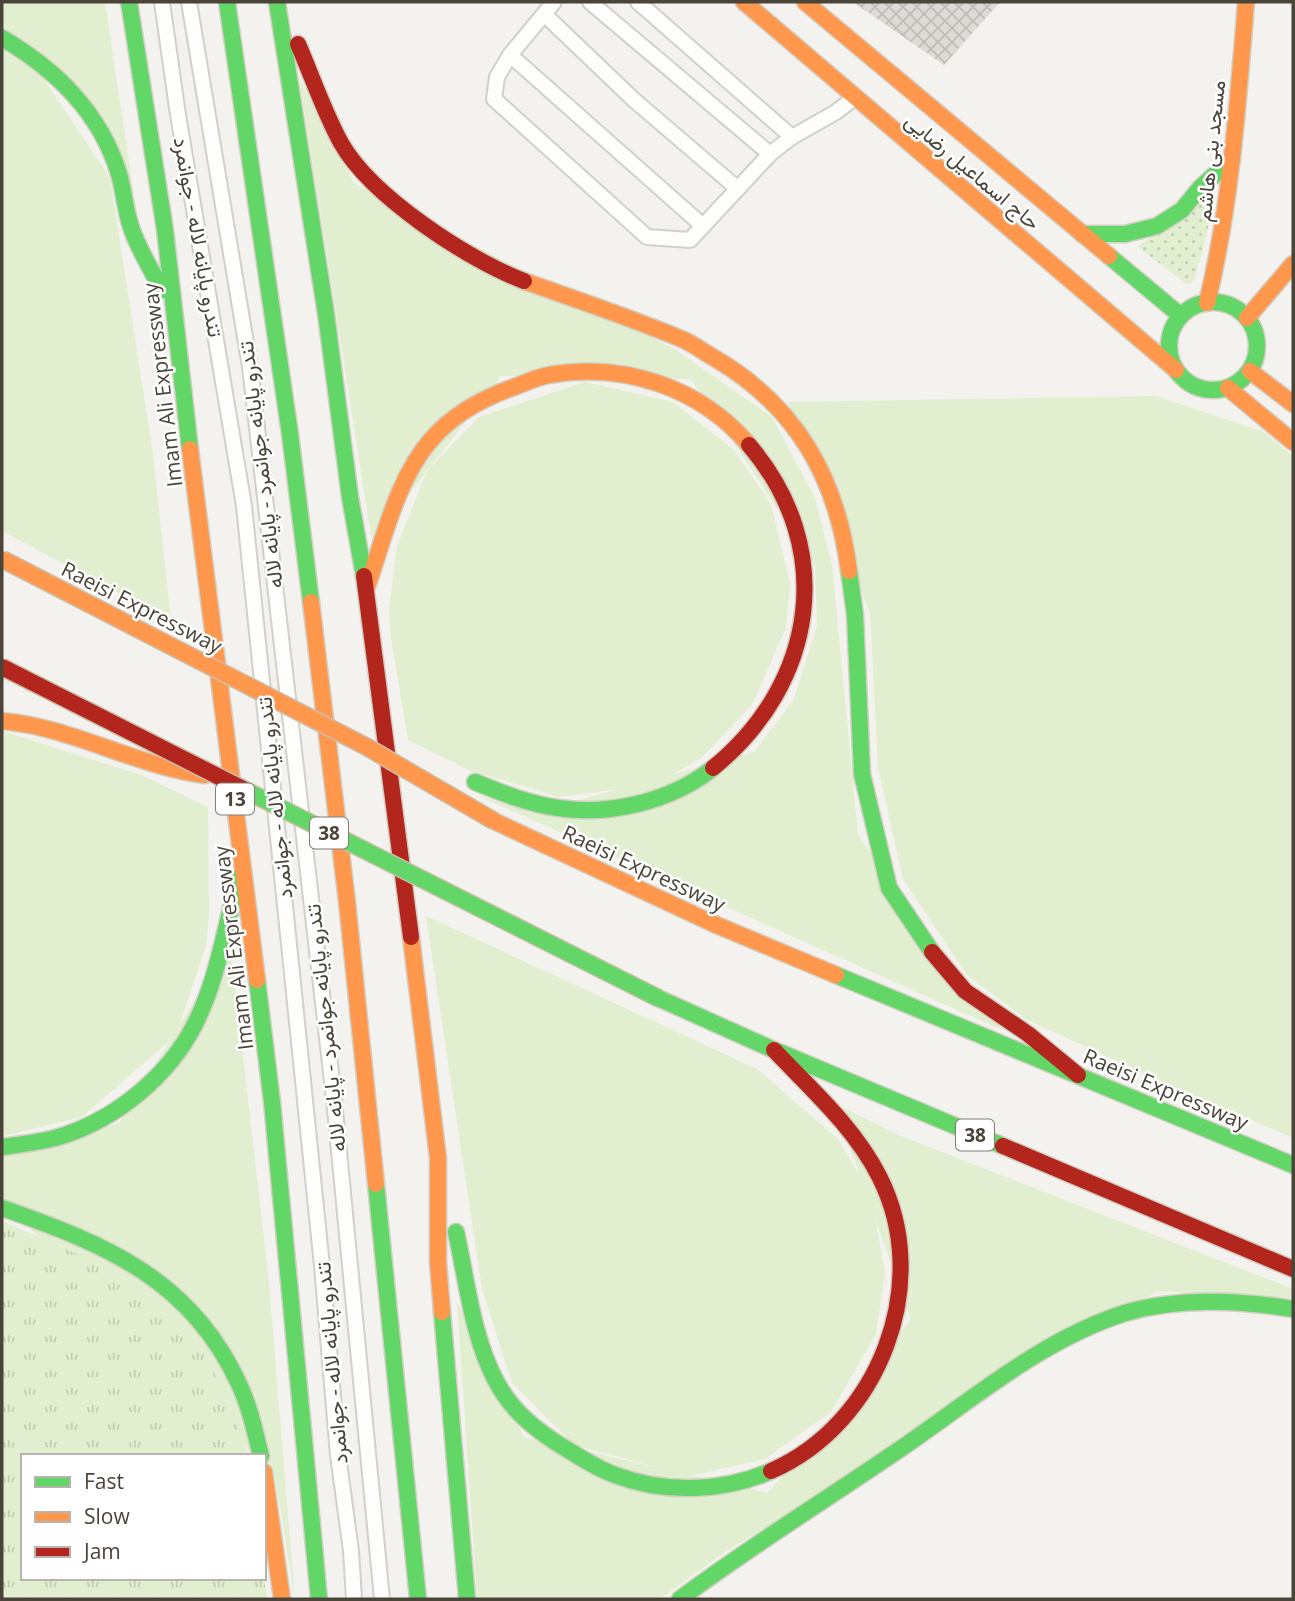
<svg xmlns="http://www.w3.org/2000/svg" width="1295" height="1601" font-family="'Open Sans',Vazirmatn,sans-serif">
<style>
.grass{fill:#e1eecf}
.park{fill:url(#park-tufts)}
.garden{fill:url(#garden-dots)}
.building{fill:url(#building-cross-hatch)}
.lines{fill:none;stroke-linecap:round;stroke-linejoin:round}
.lane-casing{stroke:#d2d0cb;stroke-width:18}
.fast-casing{stroke:#d3cfc5;stroke-width:19}
.slow-casing{stroke:#d3cfc5;stroke-width:19}
.jam-casing{stroke:#d3cfc5;stroke-width:19}
.lane{stroke:#fdfdfc;stroke-width:14}
.fast{stroke:#63d668;stroke-width:16}
.slow{stroke:#ff974d;stroke-width:16}
.jam{stroke:#b3261e;stroke-width:16}
.fast-bridge-casing{stroke:#ccbfa9;stroke-width:19;stroke-linecap:butt}
.slow-bridge-casing{stroke:#ccbfa9;stroke-width:19;stroke-linecap:butt}
.jam-bridge-casing{stroke:#ccbfa9;stroke-width:19;stroke-linecap:butt}
.fast-bridge{stroke:#63d668;stroke-width:16}
.slow-bridge{stroke:#ff974d;stroke-width:16}
.jam-bridge{stroke:#b3261e;stroke-width:16}
.labels{text-anchor:middle;dominant-baseline:central;stroke-width:5;stroke-linejoin:round;paint-order:stroke}
.shield{fill:#fff;stroke:#817c74;stroke-width:2}
.shield-label{font-size:19px;font-weight:bold;fill:#4b4439}
.street-label{font-size:21px;fill:#4b4439;stroke:#fff}
</style>
<defs>
<pattern id="park-tufts" width="24" height="20" patternUnits="userSpaceOnUse" patternTransform="scale(1.75)"><rect width="24" height="20" fill="#e1eecf"/><path d="M3 7l-1-3M5 7V3M7 7l1-3M15 17l-1-3M17 17v-4M19 17l1-3" fill="none" stroke="#c3cdb2"/></pattern>
<pattern id="garden-dots" width="8" height="8" patternUnits="userSpaceOnUse" patternTransform="scale(1.75)"><rect width="8" height="8" fill="#e1eecf"/><path d="M2 2h.1M6 6h.1" fill="none" stroke="#c3cdb2" stroke-width="1.8" stroke-linecap="round"/></pattern>
<pattern id="building-cross-hatch" width="8" height="8" patternUnits="userSpaceOnUse" patternTransform="scale(1.75)"><rect width="8" height="8" fill="#dedbd6"/><path d="M0 0l8 8M0 8l8-8" fill="none" stroke="#c0bdb8"/></pattern>
</defs>
<rect width="100%" height="100%" fill="#f4f2ee"/>
<g class="grass">
<polygon points="2,2 105,2 141,242 125,162 2,24"/>
<polygon points="2,49 41,75 110,178 153,454 171,621 2,531"/>
<polygon points="299,77 355,184 676,350 772,417 815,498 832,565 858,835 1002,1030 472,793 532,813 754,752 794,699 817,626 815,565 691,379 501,376 372,542"/>
<polygon points="585,382 673,402 734,450 771,504 790,584 786,628 752,705 701,758 656,784 559,797 469,770 408,740 391,638 389,610 397,546 427,471 479,417"/>
<polygon points="1156,396 1264,432 1293,456 1293,1138 1172,1086 1027,1020 967,975 903,879 878,767 870,613 788,402"/>
<polygon points="2,731 141,775 208,807 209,914 206,946 176,1035 82,1117 2,1136"/>
<polygon points="426,916 757,1069 838,1139 871,1195 885,1272 876,1334 831,1412 765,1459 690,1476 574,1445 512,1383 482,1289"/>
<polygon points="230,943 268,1273 295,1599 275,1477 2,1200 2,1157 119,1123"/>
<polygon points="834,1103 901,1136 1293,1289 1293,1298 1158,1291 725,1552 660,1599 477,1599 457,1302 524,1437 768,1493 911,1320"/>
</g>
<polygon class="park" points="2,1221 137,1280 200,1339 249,1456 23,1456 23,1578 264,1578 267,1599 2,1599"/>
<polygon class="garden" points="1206,194 1213,208 1195,279 1188,285 1138,247"/>
<polygon class="building" points="853,2 1000,2 944,65"/>
<g class="lines">
<defs>
<g id="lane">
<polyline points="162,2 178,115 244,506 322,1266 338,1455 351,1551 354,1599"/>
<polyline points="189,2 250,367 334,1099 382,1599"/>
<polyline points="554,2 510,55 497,77 494,99 647,237 690,240 770,154 792,137 836,112 853,99"/>
<polyline points="590,2 770,154"/>
<polyline points="638,2 792,137"/>
<polyline points="544,14 634,100 738,189"/>
<polyline points="510,55 703,226"/>
</g>
<g id="fast">
<polyline points="129,2 165,230 190,449"/>
<polyline points="227,2 290,434 311,602"/>
<polyline points="277,2 326,314 350,497 364,576"/>
<path d="M2,38C56,70 100,112 119,174C124,191 125,210 131,227C138,249 151,269 162,290"/>
<polyline points="1082,234 1125,234 1157,226 1182,210 1200,188 1232,159"/>
<polyline points="1109,256 1181,316"/>
<circle cx="1213" cy="346" r="44"/>
<polyline points="849,571 855,615 862,774 889,888 932,952"/>
<path d="M475,782C502,793 529,804 558,808C610,816 672,801 713,768"/>
<polyline points="836,975 1293,1165"/>
<polyline points="257,980 272,1102 319,1599"/>
<polyline points="658,998 774,1050 1003,1146"/>
<path d="M2,1147C23,1144 45,1142 65,1135C118,1117 168,1076 194,1026C218,980 225,926 239,877"/>
<polyline points="376,1184 418,1599"/>
<path d="M2,1208C105,1244 191,1279 239,1384C250,1407 255,1432 261,1456"/>
<path d="M456,1232C467,1281 472,1336 496,1381C512,1412 538,1432 568,1450C583,1459 598,1469 615,1475C665,1494 723,1492 771,1471"/>
<polyline points="442,1312 467,1599"/>
<path d="M680,1599C752,1545 829,1498 903,1447C973,1399 1043,1339 1125,1313C1179,1297 1238,1300 1293,1309"/>
</g>
<g id="slow">
<polyline points="744,2 1176,370"/>
<polyline points="805,2 1109,256"/>
<path d="M524,281C577,300 632,318 684,340C695,345 705,353 716,359C797,407 837,478 849,571"/>
<path d="M1207,303C1231,204 1238,103 1246,2"/>
<polyline points="1247,318 1293,264"/>
<polyline points="1250,371 1293,404"/>
<polyline points="1228,388 1293,442"/>
<polyline points="190,449 257,980"/>
<path d="M367,587C384,539 396,481 430,441C451,416 483,398 514,387C525,383 537,377 549,375C623,362 700,387 749,445"/>
<polyline points="311,602 347,902 376,1184"/>
<path d="M2,721C72,727 135,766 205,775"/>
<polyline points="494,821 714,924 836,975"/>
<polyline points="411,937 438,1158 438,1262 442,1312"/>
<polyline points="264,1472 282,1599"/>
</g>
<g id="jam">
<path d="M298,44C312,76 324,112 341,143C371,196 468,260 524,281"/>
<polyline points="364,576 411,937"/>
<path d="M713,768C817,683 837,548 749,445"/>
<polyline points="932,952 965,991 1028,1034 1078,1075"/>
<polyline points="1003,1146 1293,1269"/>
<path d="M771,1471C879,1424 934,1283 879,1176C854,1127 811,1089 774,1050"/>
</g>
</defs>
<use href="#lane" class="lane-casing"/>
<use href="#fast" class="fast-casing"/>
<use href="#slow" class="slow-casing"/>
<use href="#jam" class="jam-casing"/>
<use href="#lane" class="lane"/>
<use href="#fast" class="fast"/>
<use href="#slow" class="slow"/>
<use href="#jam" class="jam"/>
<defs>
<polyline id="fast-bridge" points="243,789 658,998"/>
<polyline id="slow-bridge" points="2,559 367,747 494,821"/>
<polyline id="jam-bridge" points="2,667 243,789"/>
</defs>
<use href="#fast-bridge" class="fast-bridge-casing"/>
<use href="#slow-bridge" class="slow-bridge-casing"/>
<use href="#jam-bridge" class="jam-bridge-casing"/>
<use href="#fast-bridge" class="fast-bridge"/>
<use href="#slow-bridge" class="slow-bridge"/>
<use href="#jam-bridge" class="jam-bridge"/>
</g>
<g class="labels">
<g class="shield">
<rect x="216" y="783.5" width="38" height="31" rx="5"/>
<rect x="310" y="817.5" width="38" height="31" rx="5"/>
<rect x="956" y="1119.5" width="38" height="31" rx="5"/>
</g>
<g class="shield-label">
<text x="235" y="799">13</text>
<text x="329" y="833">38</text>
<text x="975" y="1135">38</text>
</g>
<g class="street-label">
<text transform="translate(1210 151) rotate(-84)">مسجد بنی هاشم</text>
<text transform="translate(973 171) rotate(40)">حاج اسماعیل رضایی</text>
<text transform="translate(199 237) rotate(80)">تندرو پایانه لاله - جوانمرد</text>
<text transform="translate(162 385) rotate(-97)">Imam Ali Expressway</text>
<text transform="translate(260 465) rotate(-97)">تندرو پایانه جوانمرد - پایانه لاله</text>
<text transform="translate(142 607) rotate(27)">Raeisi Expressway</text>
<text transform="translate(274 798) rotate(-96)">تندرو پایانه لاله - جوانمرد</text>
<text transform="translate(644 868) rotate(25)">Raeisi Expressway</text>
<text transform="translate(233 948) rotate(-97)">Imam Ali Expressway</text>
<text transform="translate(325 1028) rotate(-96)">تندرو پایانه جوانمرد - پایانه لاله</text>
<text transform="translate(1166 1089) rotate(23)">Raeisi Expressway</text>
<text transform="translate(331 1363) rotate(-95)">تندرو پایانه لاله - جوانمرد</text>
</g>
</g>
<rect width="1295" height="1601" fill="none" stroke="#4b4439" stroke-width="7"/>
<rect x="21" y="1454" width="245" height="126" fill="#ffffff" stroke="#b7b4b0" stroke-width="2"/>
<rect x="35" y="1477" width="35" height="10" fill="#63d668" stroke="#b7b4b0" stroke-width="2"/>
<text x="84" y="1489" font-size="21" fill="#4b4439">Fast</text>
<rect x="35" y="1512" width="35" height="10" fill="#ff974d" stroke="#b7b4b0" stroke-width="2"/>
<text x="84" y="1524" font-size="21" fill="#4b4439">Slow</text>
<rect x="35" y="1547" width="35" height="10" fill="#b3261e" stroke="#b7b4b0" stroke-width="2"/>
<text x="84" y="1559" font-size="21" fill="#4b4439">Jam</text>
</svg>
